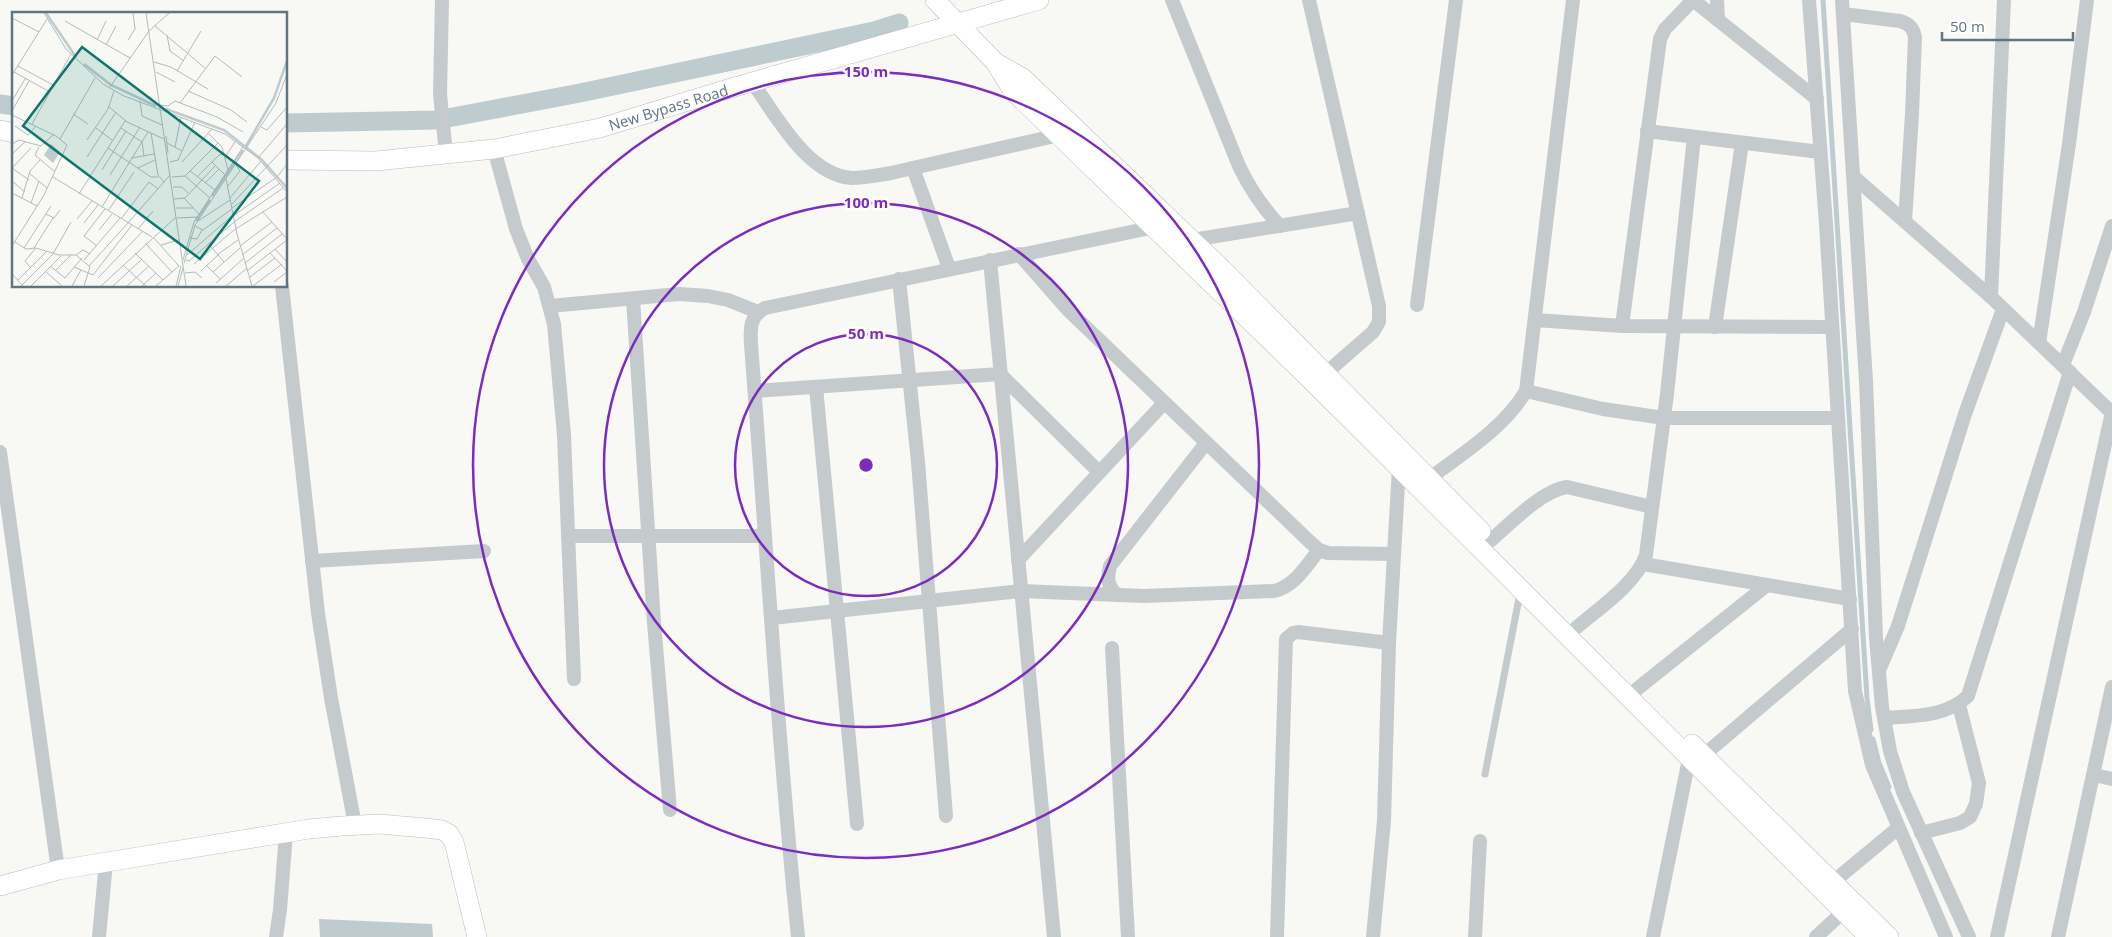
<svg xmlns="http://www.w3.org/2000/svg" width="2112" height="937" font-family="'Open Sans',sans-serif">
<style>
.water{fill:#becbcf}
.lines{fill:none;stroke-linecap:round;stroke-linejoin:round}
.stream{stroke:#becbcf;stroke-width:5}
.canal{stroke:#becbcf;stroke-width:19}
.secondary-casing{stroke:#b7bdc1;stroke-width:20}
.lane{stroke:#c5cacd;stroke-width:7}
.street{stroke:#c5cacd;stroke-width:14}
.secondary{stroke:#fff;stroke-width:19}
.ring{fill:none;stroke:#7b2cbf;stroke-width:2.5}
.labels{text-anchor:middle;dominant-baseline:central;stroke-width:5;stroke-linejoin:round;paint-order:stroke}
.street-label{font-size:15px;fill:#607582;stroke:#fff}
.inset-river{fill:none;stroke:#becbcf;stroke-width:2.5}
.inset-road{fill:none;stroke:#b2bcbf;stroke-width:1}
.view{fill:#0f766e;fill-opacity:0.15;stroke:#0f766e;stroke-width:2.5}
.inset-edge{fill:none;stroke:#607582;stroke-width:2.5}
.centre{fill:#7b2cbf;stroke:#fff;stroke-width:2.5}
.ring-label{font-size:15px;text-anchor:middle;font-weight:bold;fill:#7b2cbf;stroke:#fff;stroke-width:5;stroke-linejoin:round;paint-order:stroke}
</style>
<rect width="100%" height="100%" fill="#f8f8f4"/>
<polygon class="water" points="319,919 432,924 433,937 320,937"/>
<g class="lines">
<g class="stream">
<polyline points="1823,0 1867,698 1871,730"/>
<polyline points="1873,739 1879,763 1889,787"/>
</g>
<g class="canal">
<polyline points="0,104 14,106"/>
<polyline points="286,123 437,120 580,93 874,31 899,23"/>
</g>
<defs>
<g id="secondary">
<polyline points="935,0 995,62 1013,91 1314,383 1869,937"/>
<polyline points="998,64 1023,78 1222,269 1481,531"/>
<polyline points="0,130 14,133"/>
<path id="s1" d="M286,160L376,161L494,149L600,128L731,88L1039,0"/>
<polyline points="1692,744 1889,937"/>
<polyline points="0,886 58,870 309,829 342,826 379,824 425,828 442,830 449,834 454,842 477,937"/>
</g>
</defs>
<use href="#secondary" class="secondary-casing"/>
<polyline class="lane" points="1485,774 1520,593"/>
<g class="street">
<polyline points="442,0 440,94 446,154"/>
<path d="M1172,0L1239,166C1250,189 1262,207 1280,226"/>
<polyline points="1309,0 1379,306 1379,322 1373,332 1326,373"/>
<polyline points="1693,0 1817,99"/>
<polyline points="1717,0 1718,20"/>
<polyline points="1809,0 1826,224 1855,691 1872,765 1946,937"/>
<polyline points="1842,0 1866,381 1876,638 1882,707 1890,751 1903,792 1969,937"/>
<path d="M1843,14L1900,21C1909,24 1913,27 1915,37L1912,114L1905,221"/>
<path d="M752,82C776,115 807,175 852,178C865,178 878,175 891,173L1059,135"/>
<polyline points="1647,131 1820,152"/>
<polyline points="494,149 516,229 528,259 544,287 554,324 564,435 574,679"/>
<polyline points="913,168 949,268"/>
<polyline points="1854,177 1991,297 2112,413"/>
<polyline points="1192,240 1358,213"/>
<polyline points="1019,254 1068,310 1310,542 1319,550 1328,553 1394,554"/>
<polyline points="990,260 1054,937"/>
<polyline points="899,279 918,462 946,816"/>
<polyline points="282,286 318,613 331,698 355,825"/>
<polyline points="1991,297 2004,0"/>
<polyline points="633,299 654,623 670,810"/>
<polyline points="1417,305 1456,0"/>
<polyline points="550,306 679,294 708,296 728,300 758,312"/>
<polyline points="1535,320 1622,326 1832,327"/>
<polyline points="1622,326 1660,39 1665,29 1693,0"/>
<polyline points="1715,327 1742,143"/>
<polyline points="2039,343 2069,144 2087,0"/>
<polyline points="2063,365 2084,312 2112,226"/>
<polyline points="816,387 857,824"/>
<polyline points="755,391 1000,374 1099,472"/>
<polyline points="1526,391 1603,409 1664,418 1838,418"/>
<polyline points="0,452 58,870"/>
<path d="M1429,479C1464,452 1503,429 1526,391L1573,0"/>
<polyline points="568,536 765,536"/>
<path d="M1490,541C1509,525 1542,490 1567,487L1652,507"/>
<polyline points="1018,560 1164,403"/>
<polyline points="312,561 484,551"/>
<polyline points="1643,564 1850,599"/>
<path d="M1117,595C1107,585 1107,579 1110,566L1206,443"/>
<path d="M772,618L1021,591L1144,596L1274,591C1295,586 1306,566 1319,550"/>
<path d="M1576,628C1599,608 1636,584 1646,555L1667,394L1694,137"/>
<polyline points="1112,648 1128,937"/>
<polyline points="1880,668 1898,626 1965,414 2003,309"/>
<polyline points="1637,689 1767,585"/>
<path d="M1885,718C1914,716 1946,717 1968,696L2070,372"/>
<polyline points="1704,755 1852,629"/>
<polyline points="2094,775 2112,779"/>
<polyline points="1921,833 1960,823 1970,817 1976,804 1979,783 1959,705"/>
<polyline points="1833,882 1898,828"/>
<polyline points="99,937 106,862"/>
<polyline points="276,937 280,910 286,833"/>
<path d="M798,937C778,740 766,542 751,344C750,328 750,316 765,308L1155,227"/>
<polyline points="1277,937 1286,639 1293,633 1298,632 1389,643"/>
<polyline points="1373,937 1384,821 1389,643 1399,467"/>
<polyline points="1475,937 1480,841"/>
<polyline points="1653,937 1689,759"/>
<polyline points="1816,937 1843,912"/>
<polyline points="1997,937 2112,412"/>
<polyline points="2058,937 2112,687"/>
</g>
<use href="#secondary" class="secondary"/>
</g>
<g class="ring">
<circle cx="866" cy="465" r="131"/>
<circle cx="866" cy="465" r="262"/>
<circle cx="866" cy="465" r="393"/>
</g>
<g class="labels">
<g class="street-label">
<text stroke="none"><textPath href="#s1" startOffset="388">New Bypass Road</textPath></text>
</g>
</g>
<g transform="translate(12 12)">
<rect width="275" height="275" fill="#f8f8f4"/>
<path d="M39,132L48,140L41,151L32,143Z" fill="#becbcf"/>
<path class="inset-river" d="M34,1L64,45M72,52L99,73L144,94M154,97L212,118L249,147L275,176M234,134L262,86L275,49M200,184L231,138M184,209L198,188"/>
<path class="inset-road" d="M32,1L54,37L91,72L112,84L213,122L246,146L275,180M134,1L174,274M0,6L27,20M53,9L118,46M143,14L193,56M155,23L158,39L172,49M85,28L94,9M116,28L123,17L121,1M94,33L104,14M142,50L159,55L196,77M6,54L41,73M165,59L189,19M2,60L38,80M144,60L163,70M0,63L35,7M98,75L137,19L157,1M176,79L219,98L235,110M0,89L13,67M128,89L130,104L150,113M168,91L203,44L230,65M148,93L156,94L163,89L205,105L231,120M97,95L114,109M0,99L17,69M61,102L76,112M0,103L44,124L55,133L32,183L0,234M20,112L59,42M3,114L16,123L24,114M249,115L255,118L275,95M84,116L100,128M109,116L130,130L132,144M139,121L146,163L152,170M197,122L210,135L216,158M154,124L156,141M48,127L83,66M75,128L96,97L102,79M155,131L170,139M0,132L7,128L29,134L41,123M27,135L23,143L43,160M163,135L169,105M96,136L139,165H146M0,142L13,130M75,145L104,100M213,145L223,130M120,146L142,142M246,146L275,112M158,150L166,148L183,110M170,150L200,117M200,150L213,163M0,156L19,136M0,156L17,168M126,156L143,148M90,158L114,119M178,159L203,178M17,161L35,176M98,163L128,115M173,164L198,186M41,165L140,225M160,165L173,164L206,131M185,165L207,143L212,142M214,167L225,222L240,274M0,169L13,180M193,171L207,157M216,174L228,159L224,153M161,175H170L176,181M0,181L25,194M67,182L113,109L152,127M10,186L18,159L28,148M172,186L187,202M218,186L249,149M162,187L173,186L203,154M19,191L27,169M220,192L275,133M90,195L136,120M164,196H181M220,196L265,165L275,152M96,199L122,160M251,200L275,227M34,202L42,206L48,198M221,204L268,171M165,206L186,205M65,207L80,189M109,207L137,170L146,177M186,209L218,188M72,211L86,193M116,211L158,163M183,214L191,218L220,197M126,217L141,199M87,218L100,202M141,225L167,254M178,226L185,227L190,218M3,230L14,237L24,236L47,243H64L71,238L78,242M133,231L160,260M197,232L212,250M149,233L167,228M85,234L72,224L93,197M228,234L260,210M12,236L39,194M22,236L41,206M263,237L275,250M123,241L151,268M258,241L275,259M64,243L78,255L72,274M175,243L221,203M205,243L226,228M230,243L265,216M72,248L108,206M171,248L182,210L231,135M174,248L177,249L222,210L271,176M172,251L183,213L264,91L275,62M233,251L270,222M182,252L222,218L275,185M111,253L134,274M38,254L53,266L70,246M77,254L116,211M195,254L208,267M18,255L13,249L24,236M62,255L81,263M236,258L275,228M33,259L50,274M43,259L59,243M189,259L206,243M201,260L228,236M173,261L183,260L190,266M0,262L11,274M81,263L120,213M238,265L263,246M86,266L130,220M6,268L34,240M262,270L275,260M204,271L231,247M10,273L41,242L59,210M19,274L49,244M60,274L69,258M89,274L164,205M101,274L130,247M115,274L137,254M130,274L144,261M144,274L167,254M164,274L169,254M166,274L171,256M214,274L235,256M241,274L270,252"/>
<path class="view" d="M70,35L247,169L188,247L11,114Z"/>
<rect width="275" height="275" class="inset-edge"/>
</g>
<circle cx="866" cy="465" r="8" class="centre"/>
<g class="ring-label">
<text x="866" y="77">150 m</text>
<text x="866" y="208">100 m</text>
<text x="866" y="339">50 m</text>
</g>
<path d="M1942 32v8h131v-8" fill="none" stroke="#607582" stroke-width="2.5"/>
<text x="1950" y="32" font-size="15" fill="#607582" stroke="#ffffff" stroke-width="4" paint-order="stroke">50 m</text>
</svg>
